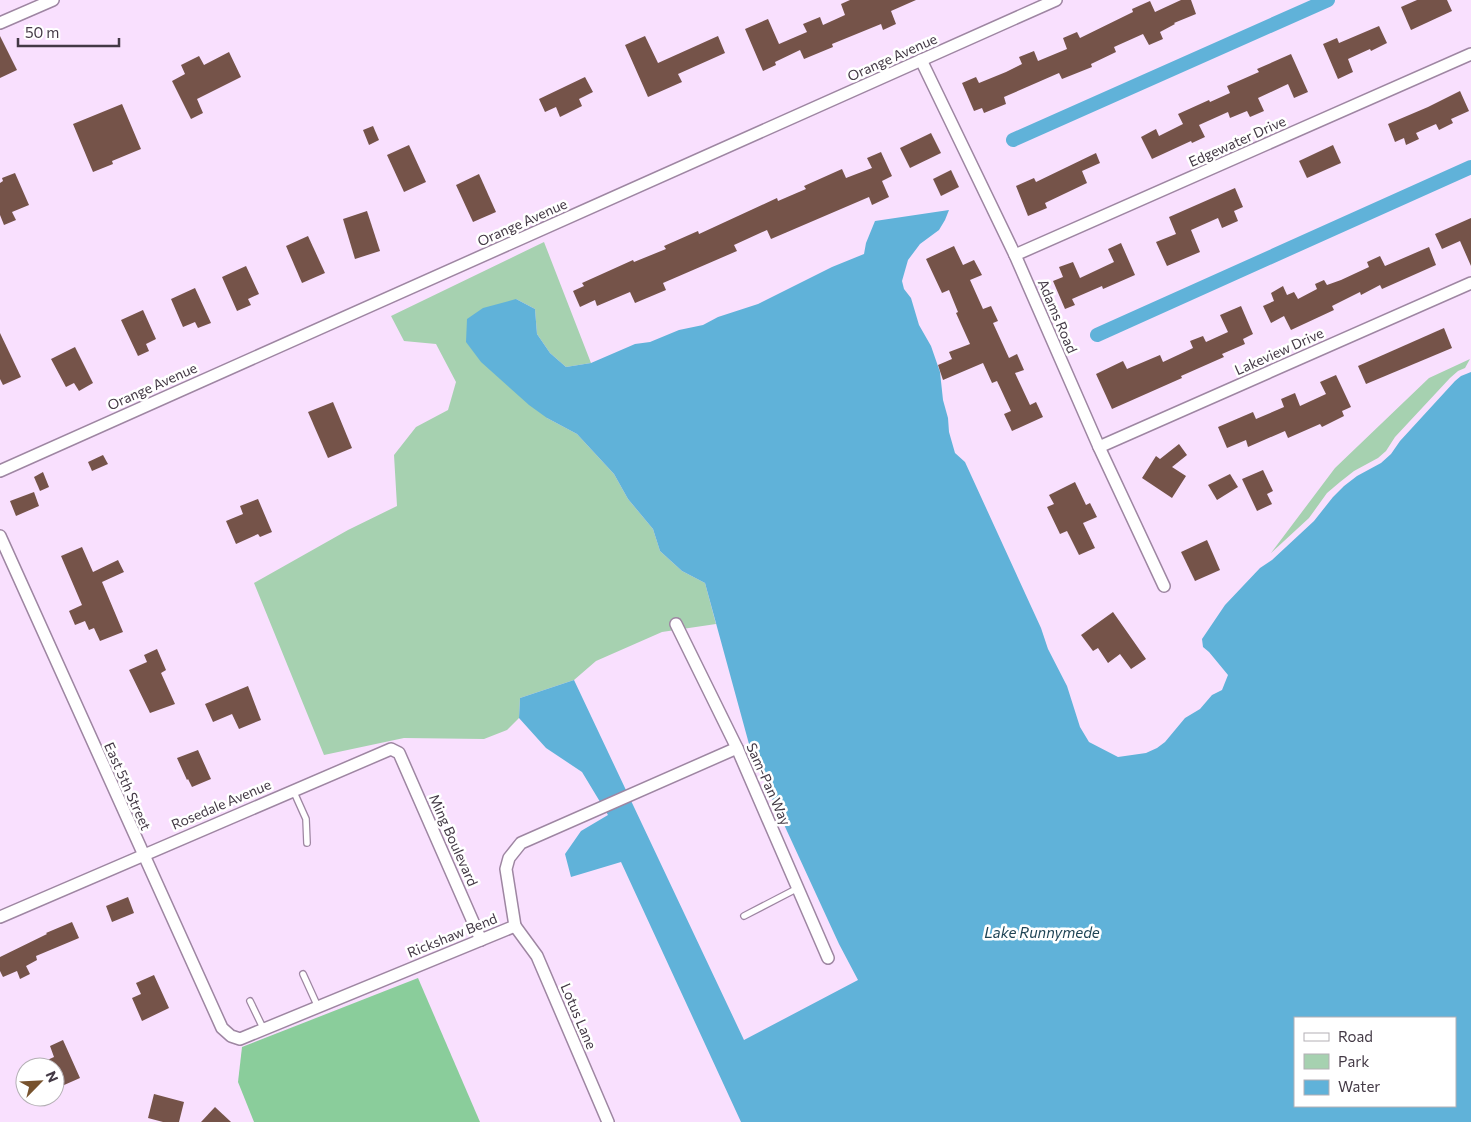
<svg xmlns="http://www.w3.org/2000/svg" width="1471" height="1122" font-family="Commissioner,sans-serif">
<style>
.green{fill:#a6d1b0}
.forest{fill:#8acd9b}
.water{fill:#60b2d9;fill-rule:evenodd}
.lines{fill:none;stroke-linecap:round;stroke-linejoin:round}
.canal{stroke:#60b2d9;stroke-width:14}
.building{fill:#755349}
.lane-casing{stroke:#9e86a2;stroke-width:8}
.street-casing{stroke:#9e86a2;stroke-width:14}
.lane{stroke:#fff;stroke-width:5.5}
.street{stroke:#fff;stroke-width:11}
.labels{text-anchor:middle;dominant-baseline:central;stroke-width:5;stroke-linejoin:round;paint-order:stroke}
.street-label{font-size:14px;fill:#433945;stroke:#fff}
.water-label{font-size:15px;font-style:italic;fill:#1f4455;stroke:#fff}
</style>
<rect width="100%" height="100%" fill="#f9e0fe"/>
<g class="green">
<polygon points="544,242 591,363 566,367 550,353 537,334 535,309 516,299 547,418 577,434 614,474 628,499 653,529 660,551 682,571 705,583 716,624 662,632 596,661 574,680 520,698 519,718 507,730 484,739 404,738 324,755 254,583 348,530 397,506 394,455 416,427 448,410 456,382 436,344 404,341 391,316"/>
<polygon points="1470,359 1465,368 1458,371 1450,378 1395,437 1386,451 1378,458 1354,471 1340,482 1327,493 1309,518 1271,553 1335,468 1429,378"/>
</g>
<polygon class="forest" points="418,978 480,1122 254,1122 238,1082 242,1047"/>
<path class="water" d="M949,210L945,220L939,230L920,244L908,260L902,281L904,289L911,298L919,325L931,346L940,372L943,400L948,418L949,432L955,453L965,462L1041,628L1048,649L1067,686L1080,727L1089,742L1118,757L1146,753L1157,748L1165,742L1185,718L1200,709L1212,695L1222,690L1228,675L1209,652L1203,647L1202,639L1225,605L1260,568L1272,560L1314,521L1333,497L1344,486L1357,476L1381,463L1391,454L1400,441L1455,381L1461,376L1471,372V1122H741L621,862L571,877L565,854L581,831L608,815L582,772L546,748L519,718L520,698L574,680L744,1040L858,980L839,944L752,755L705,583L682,571L660,551L653,529L628,499L614,474L577,434L547,418L529,405L481,362L466,342L467,319L483,308L516,299L535,309L537,334L550,353L566,367L591,363L635,344L650,342L679,330L703,325L718,317L758,304L832,267L864,254L866,243L875,221ZM1295,1018H1455V1106H1295Z"/>
<g class="lines">
<g class="canal">
<polyline points="1013,140 1328,0"/>
<polyline points="1097,335 1471,167"/>
</g>
</g>
<g class="building">
<polygon points="850,0 916,0 891,11 896,24 883,30 881,24 832,44 833,47 804,59 800,50 775,62 776,65 763,71 745,29 768,19 779,44 807,32 803,24 820,17 823,25 845,15 841,4"/>
<polygon points="1181,0 1191,0 1196,14 1174,23 1175,24 1160,32 1163,39 1149,45 1143,34 1114,47 1116,52 1091,64 1092,67 1062,79 1059,73 1004,97 1006,104 984,113 982,108 974,111 962,83 976,77 979,83 1006,72 1022,64 1019,57 1034,51 1038,61 1067,49 1063,38 1077,32 1080,38 1133,12 1132,9 1150,1 1155,12"/>
<polygon points="1417,0 1447,0 1452,11 1411,30 1401,7"/>
<polygon points="1379,26 1387,43 1371,51 1370,49 1348,59 1353,72 1338,79 1323,44 1337,38 1339,43"/>
<polygon points="0,36 17,70 0,78"/>
<polygon points="645,36 658,63 718,36 725,53 678,74 682,82 648,97 625,45"/>
<polygon points="229,52 241,77 197,99 203,113 191,119 172,81 185,74 181,65 199,56 204,65"/>
<polygon points="1291,54 1308,92 1294,98 1288,84 1258,98 1264,111 1250,117 1247,111 1230,118 1228,112 1199,125 1205,137 1192,143 1191,141 1152,159 1141,137 1156,129 1159,136 1183,124 1178,114 1209,100 1210,102 1230,93 1227,86 1259,72 1257,69"/>
<polygon points="585,77 593,92 579,99 582,106 560,117 556,107 545,112 539,99"/>
<polygon points="1460,91 1469,111 1451,119 1453,123 1439,130 1436,124 1416,133 1419,139 1406,145 1404,138 1395,142 1388,124 1428,107"/>
<polygon points="122,104 141,149 112,161 113,164 93,172 73,124"/>
<polygon points="373,126 379,140 369,145 363,130"/>
<polygon points="931,133 941,153 910,168 900,148"/>
<polygon points="409,145 426,182 404,192 387,155"/>
<polygon points="1333,145 1341,163 1307,178 1299,161"/>
<polygon points="881,152 892,176 882,181 889,197 872,205 869,197 771,239 767,230 734,245 737,251 663,283 666,290 635,303 630,292 597,306 595,300 580,307 573,291 584,286 582,283 633,260 634,262 666,249 664,246 698,231 699,234 777,198 778,201 806,189 804,186 842,169 846,178 872,168 867,158"/>
<polygon points="1096,153 1100,163 1082,171 1087,183 1045,203 1047,208 1028,216 1016,186 1034,178 1036,182"/>
<polygon points="951,170 959,187 941,196 933,179"/>
<polygon points="15,173 29,205 12,212 16,220 4,225 0,215 0,183 3,181 2,178"/>
<polygon points="479,174 496,212 473,222 456,185"/>
<polygon points="1235,188 1243,207 1234,211 1238,221 1222,228 1218,218 1191,230 1200,252 1167,266 1156,242 1176,234 1169,217"/>
<polygon points="367,211 380,251 355,259 343,219"/>
<polygon points="1471,218 1471,266 1460,241 1442,249 1435,234"/>
<polygon points="308,236 325,273 302,283 286,246"/>
<polygon points="1121,243 1135,275 1103,289 1102,286 1072,299 1075,305 1065,309 1053,281 1063,277 1059,267 1073,262 1080,278 1114,262 1108,249"/>
<polygon points="954,246 963,265 974,260 982,275 970,280 983,309 991,306 998,321 993,323 1009,358 1017,354 1024,370 1015,373 1030,405 1036,402 1043,417 1012,431 1004,414 1011,411 997,381 992,383 983,363 943,380 938,365 952,359 949,352 970,344 956,313 958,312 949,290 942,293 926,259"/>
<polygon points="1429,247 1436,265 1382,289 1380,285 1361,295 1360,292 1332,306 1334,310 1291,330 1284,316 1271,323 1263,306 1274,301 1271,293 1283,286 1287,295 1294,292 1298,299 1317,289 1315,284 1324,280 1327,285 1341,280 1369,267 1367,262 1380,256 1385,266"/>
<polygon points="246,266 259,294 248,299 251,305 237,311 222,277"/>
<polygon points="195,288 211,323 198,328 195,322 183,327 171,299"/>
<polygon points="1241,306 1253,334 1243,339 1245,344 1222,354 1224,357 1181,376 1182,378 1112,409 1096,374 1123,361 1127,369 1160,355 1163,362 1193,348 1190,341 1203,336 1206,342 1228,332 1220,315"/>
<polygon points="143,310 156,339 146,344 149,351 138,356 121,320"/>
<polygon points="1444,328 1452,348 1366,384 1358,366"/>
<polygon points="0,333 21,377 3,385 0,379"/>
<polygon points="75,347 93,383 79,391 74,383 66,387 51,359"/>
<polygon points="1336,375 1351,407 1342,411 1344,416 1322,427 1320,424 1288,438 1285,431 1248,447 1246,440 1227,448 1218,427 1253,412 1256,419 1284,407 1281,399 1295,393 1300,406 1326,394 1320,382"/>
<polygon points="333,402 352,448 328,458 308,412"/>
<polygon points="1179,444 1187,455 1172,467 1186,476 1172,498 1142,478 1156,456 1160,459"/>
<polygon points="103,455 108,464 92,471 88,462"/>
<polygon points="1263,470 1273,491 1267,494 1272,504 1257,511 1242,479"/>
<polygon points="43,472 49,487 40,491 34,477"/>
<polygon points="1230,474 1238,487 1217,500 1208,485"/>
<polygon points="1075,482 1086,505 1090,503 1097,517 1083,523 1095,548 1079,555 1067,531 1060,534 1047,507 1054,504 1049,495"/>
<polygon points="34,492 39,506 16,516 10,501"/>
<polygon points="258,499 272,532 260,537 258,534 236,544 226,521 243,514 240,506"/>
<polygon points="1207,540 1220,570 1195,581 1181,552"/>
<polygon points="82,547 93,572 118,560 124,572 102,582 123,632 100,641 94,628 89,630 85,621 75,625 69,611 82,605 61,556"/>
<polygon points="1113,612 1146,659 1131,669 1120,654 1108,663 1098,648 1093,651 1081,635"/>
<polygon points="157,649 166,670 161,673 175,704 150,713 129,670 147,662 144,655"/>
<polygon points="248,686 261,720 239,729 232,714 213,722 205,704"/>
<polygon points="198,750 211,779 192,787 188,779 187,780 177,758"/>
<polygon points="128,897 134,913 112,922 106,906"/>
<polygon points="72,922 79,938 36,956 37,960 26,966 30,974 20,979 17,971 3,977 0,971 0,957 47,934 46,933"/>
<polygon points="154,975 169,1008 142,1021 132,998 141,994 136,983"/>
<polygon points="63,1040 80,1078 55,1089 55,1067 32,1067 54,1057 50,1046"/>
<polygon points="154,1094 184,1102 179,1122 163,1122 148,1118"/>
<polygon points="215,1107 231,1122 201,1122"/>
</g>
<g class="lines">
<defs>
<g id="lane">
<polyline points="293,790 306,819 307,843"/>
<polyline points="744,916 798,888"/>
<polyline points="303,974 318,1007"/>
<polyline points="250,1001 264,1030"/>
</g>
<g id="street">
<polyline points="0,23 53,0"/>
<polyline points="921,60 1015,255 1099,447 1164,586"/>
<polyline points="1015,255 1471,54"/>
<polyline points="1099,447 1471,283"/>
<polyline points="0,471 1056,0"/>
<polyline points="0,536 222,1028 231,1036 240,1039 515,926 506,869 509,858 521,843 737,748"/>
<polyline points="676,624 737,748 828,958"/>
<polyline points="0,917 391,749 399,753 481,940"/>
<polyline points="515,926 537,956 608,1122"/>
</g>
</defs>
<use href="#lane" class="lane-casing"/>
<use href="#street" class="street-casing"/>
<use href="#lane" class="lane"/>
<use href="#street" class="street"/>
</g>
<g class="labels">
<g class="street-label">
<text transform="translate(892 57) rotate(-24)">Orange Avenue</text>
<text transform="translate(1237 141) rotate(-24)">Edgewater Drive</text>
<text transform="translate(522 222) rotate(-24)">Orange Avenue</text>
<text transform="translate(1058 316) rotate(67)">Adams Road</text>
<text transform="translate(1279 351) rotate(-24)">Lakeview Drive</text>
<text transform="translate(152 386) rotate(-24)">Orange Avenue</text>
<text transform="translate(769 784) rotate(66)">Sam-Pan Way</text>
<text transform="translate(128 786) rotate(66)">East 5th Street</text>
<text transform="translate(221 804) rotate(-23)">Rosedale Avenue</text>
<text transform="translate(454 840) rotate(66)">Ming Boulevard</text>
<text transform="translate(452 935) rotate(-22)">Rickshaw Bend</text>
<text transform="translate(579 1016) rotate(67)">Lotus Lane</text>
</g>
<g class="water-label">
<text x="1042" y="932">Lake Runnymede</text>
</g>
</g>
<rect x="1294" y="1017" width="162" height="90" fill="#ffffff" stroke="#b4b0b5"/>
<rect x="1304" y="1033" width="25" height="8" fill="#ffffff" stroke="#b4b0b5"/>
<text x="1338" y="1042" font-size="15" fill="#433945">Road</text>
<rect x="1304" y="1054" width="25" height="15" fill="#a6d1b0" stroke="#b4b0b5"/>
<text x="1338" y="1067" font-size="15" fill="#433945">Park</text>
<rect x="1304" y="1080" width="25" height="15" fill="#60b2d9" stroke="#b4b0b5"/>
<text x="1338" y="1092" font-size="15" fill="#433945">Water</text>
<g transform="translate(40 1082) rotate(66)"><circle r="24" fill="#ffffff" stroke="#b4b0b5"/>
<path d="M0-4L9 19L0 12L-9 19Z" fill="#77522d"/>
<text y="-8" font-size="14" font-weight="bold" text-anchor="middle" fill="#433945">N</text>
</g>
<path d="M18 38v8h101v-8" fill="none" stroke="#433945" stroke-width="2.5"/>
<text x="25" y="38" font-size="15" fill="#433945" stroke="#ffffff" stroke-width="4" paint-order="stroke">50 m</text>
</svg>
